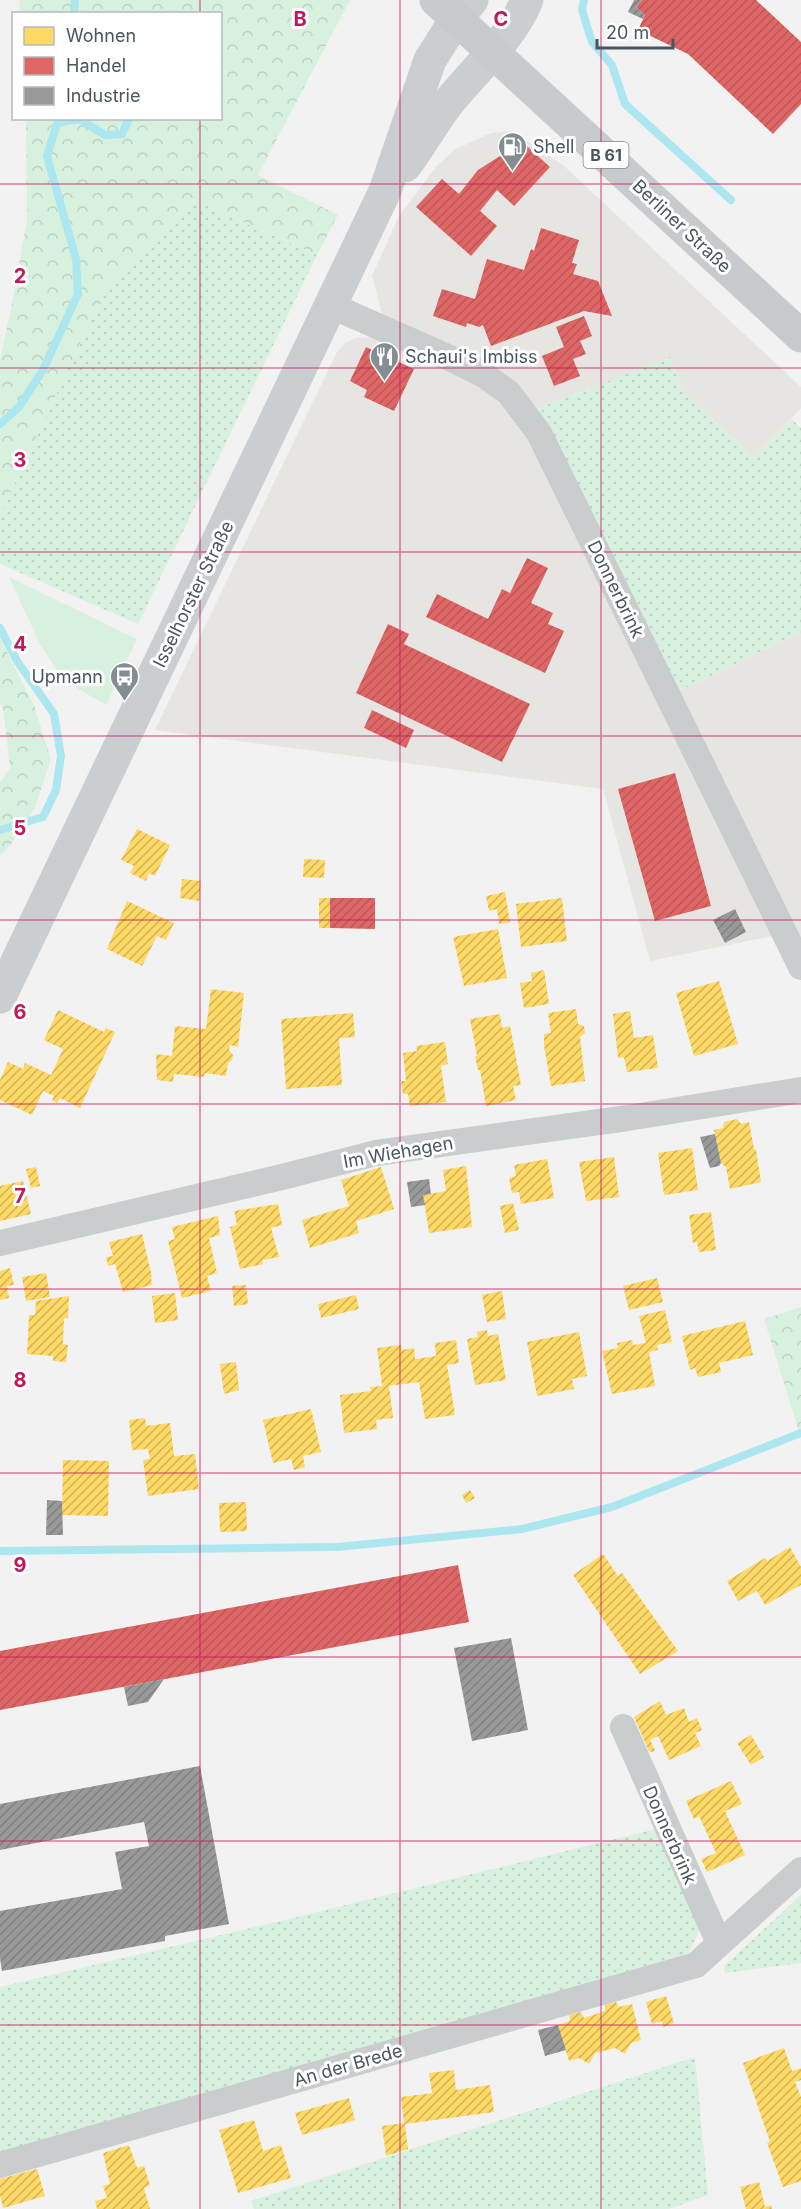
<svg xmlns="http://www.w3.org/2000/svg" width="801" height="2209" font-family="Inter,sans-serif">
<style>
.commercial{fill:#e6e5e1}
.grass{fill:url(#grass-dots)}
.forest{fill:url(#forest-crowns)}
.garden{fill:#d8f1df}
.homes{fill:url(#homes-hatch)}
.shops{fill:url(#shops-hatch)}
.industry{fill:url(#industry-hatch)}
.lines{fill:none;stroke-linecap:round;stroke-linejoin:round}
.stream{stroke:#ace6ef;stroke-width:8}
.street{stroke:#cacdce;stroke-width:26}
.secondary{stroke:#cbced1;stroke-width:33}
.primary{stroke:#c7cbce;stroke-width:33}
.grid{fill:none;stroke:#c2185b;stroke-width:1.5;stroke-opacity:0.55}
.labels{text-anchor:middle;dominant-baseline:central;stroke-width:6;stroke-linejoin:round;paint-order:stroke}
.shield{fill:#fff;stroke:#80898f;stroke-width:1.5}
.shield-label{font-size:16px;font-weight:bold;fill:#49565f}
.poi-label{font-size:18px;fill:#49565f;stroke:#fff;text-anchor:start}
.street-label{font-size:18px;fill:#49565f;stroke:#fff}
.grid-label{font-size:20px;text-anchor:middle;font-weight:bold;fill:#c2185b;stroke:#fff;stroke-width:6;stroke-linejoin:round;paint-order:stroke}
</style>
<defs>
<pattern id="grass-dots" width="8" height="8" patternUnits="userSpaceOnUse" patternTransform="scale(1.5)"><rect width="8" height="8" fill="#d8f1df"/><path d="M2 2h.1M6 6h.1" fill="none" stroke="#bbd1c2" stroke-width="1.8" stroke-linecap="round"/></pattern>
<pattern id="forest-crowns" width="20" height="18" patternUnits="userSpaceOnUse" patternTransform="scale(1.5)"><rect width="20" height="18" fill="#d8f1df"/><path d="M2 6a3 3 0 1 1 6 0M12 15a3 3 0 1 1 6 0" fill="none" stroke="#bbd1c2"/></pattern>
<pattern id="homes-hatch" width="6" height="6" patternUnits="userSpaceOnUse" patternTransform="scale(1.5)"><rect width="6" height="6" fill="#ffd966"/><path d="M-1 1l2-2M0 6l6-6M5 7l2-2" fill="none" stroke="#d0b357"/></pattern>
<pattern id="shops-hatch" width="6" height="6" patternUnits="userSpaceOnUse" patternTransform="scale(1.5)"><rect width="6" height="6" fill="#e06666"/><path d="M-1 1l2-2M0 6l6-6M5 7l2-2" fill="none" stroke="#b85757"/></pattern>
<pattern id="industry-hatch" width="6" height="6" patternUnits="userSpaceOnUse" patternTransform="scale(1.5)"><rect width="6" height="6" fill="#999"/><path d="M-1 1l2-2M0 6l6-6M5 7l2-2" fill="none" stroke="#7f8080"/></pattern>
</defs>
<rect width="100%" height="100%" fill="#f3f2f2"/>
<g class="commercial">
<polygon points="512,131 563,165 801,387 801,408 754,458 682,391 670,358 537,409 382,314 372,276 399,216 436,167 454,150 491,133"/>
<polygon points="376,337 479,386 506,407 523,428 773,936 650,961 603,789 155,730 337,352 345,343 356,338"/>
<polygon points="801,632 801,941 677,692"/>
</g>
<g class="grass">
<polygon points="194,200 317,255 138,624 0,564 0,515 108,283"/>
<polygon points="670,357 682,391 754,458 791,419 801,428 801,632 677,692 537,409"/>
<polygon points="656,1829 700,1928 689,1953 0,2157 0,1987 293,1918"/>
<polygon points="801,1895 801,1963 725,1973 724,1966"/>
<polygon points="695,2057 708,2195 669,2209 254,2209 251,2201"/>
</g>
<g class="forest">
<polygon points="19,0 350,0 258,175 338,215 317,255 194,200 108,283 0,515 0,360 13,299 27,219 26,119 220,118 220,14 20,13"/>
<polygon points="0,638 34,705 51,759 35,808 12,843 0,856 0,782 10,768 3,708 0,702"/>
<polygon points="801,1307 801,1438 764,1319"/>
</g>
<polygon class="garden" points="9,577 137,639 106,705 63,680 40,644"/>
<g class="homes">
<polygon points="137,829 170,845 155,876 149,873 146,881 130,873 134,866 121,860"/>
<polygon points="304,859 325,860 324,878 303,877"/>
<polygon points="182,879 201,881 199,901 180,898"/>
<polygon points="505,892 510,922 499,924 497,909 489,911 486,896"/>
<rect x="319" y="898" width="11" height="30"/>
<polygon points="562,898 567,941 521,947 516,904"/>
<polygon points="127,901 174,923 166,940 157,936 142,966 107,949"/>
<polygon points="498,929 507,978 464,986 453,937"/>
<polygon points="544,970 549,1004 524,1008 520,983 532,981 531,973"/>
<polygon points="719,981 738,1044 694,1056 676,993"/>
<polygon points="211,989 244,993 238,1047 230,1045 229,1050 233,1055 232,1060 228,1063 226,1076 205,1073 204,1077 174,1074 173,1082 157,1080 156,1054 172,1056 175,1026 206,1029"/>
<polygon points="576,1009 578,1024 584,1026 585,1033 580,1037 585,1081 551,1086 544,1046 544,1034 551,1033 548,1013"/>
<polygon points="58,1010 104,1032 106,1028 115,1032 80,1108 60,1098 57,1103 52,1100 54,1096 43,1091 32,1115 0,1100 0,1080 8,1062 23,1069 25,1063 51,1075 63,1049 44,1040"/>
<polygon points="630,1011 634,1038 653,1035 658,1068 627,1072 624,1057 618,1058 613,1014"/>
<polygon points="353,1013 355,1037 339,1038 342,1085 286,1089 281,1019"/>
<polygon points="500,1014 502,1028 510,1026 521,1085 513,1086 516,1100 486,1106 480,1070 478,1070 475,1056 477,1056 470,1019"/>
<polygon points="445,1042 448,1064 441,1066 446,1102 410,1106 408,1094 403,1094 401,1081 406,1081 403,1053 417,1051 416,1046"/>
<polygon points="737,1119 741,1124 749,1122 754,1149 756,1150 761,1182 730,1189 726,1167 721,1163 714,1130 723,1128 724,1122"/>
<polygon points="692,1148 698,1190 664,1195 658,1153"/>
<polygon points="614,1157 619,1197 586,1201 579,1162"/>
<polygon points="547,1159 554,1198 521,1204 519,1192 512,1193 509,1178 516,1176 514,1165"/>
<polygon points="466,1166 472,1227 429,1233 423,1195 446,1191 443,1170"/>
<polygon points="36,1167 40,1186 31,1188 26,1169"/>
<polygon points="381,1167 394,1209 356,1221 359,1233 310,1248 302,1220 349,1206 341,1180"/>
<polygon points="23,1181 31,1214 0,1221 0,1186"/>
<polygon points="513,1203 519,1230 505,1233 500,1206"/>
<polygon points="278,1204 282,1225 271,1228 279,1257 262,1260 263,1264 240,1269 230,1227 237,1225 234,1211"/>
<polygon points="711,1212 716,1250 699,1252 697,1242 693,1243 689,1215"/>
<polygon points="218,1216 220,1235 209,1238 217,1273 207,1276 211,1291 182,1298 168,1241 175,1239 172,1227"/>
<polygon points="142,1234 152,1277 151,1277 152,1285 123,1292 115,1264 108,1266 106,1257 113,1256 109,1242"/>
<polygon points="10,1268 14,1285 7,1286 9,1298 0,1300 0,1271"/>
<polygon points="46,1273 50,1297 26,1301 22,1277"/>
<polygon points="657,1278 663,1302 629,1310 623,1286"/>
<polygon points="246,1285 248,1304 234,1306 232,1286"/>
<polygon points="502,1291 506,1319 487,1322 482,1295"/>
<polygon points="175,1293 178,1320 155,1323 152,1296"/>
<polygon points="356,1295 359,1309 321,1318 318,1304"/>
<polygon points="69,1296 68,1318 64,1318 63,1344 68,1345 66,1362 53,1361 53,1356 27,1354 29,1315 35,1315 36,1301"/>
<polygon points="665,1310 672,1342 657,1345 658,1350 649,1352 655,1386 612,1394 602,1351 618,1348 617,1343 632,1340 633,1345 646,1343 639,1316"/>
<polygon points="745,1321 753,1355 719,1363 721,1372 698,1377 695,1368 690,1370 682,1336"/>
<polygon points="487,1330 488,1336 498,1334 506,1380 475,1385 467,1339 478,1337 477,1332"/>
<polygon points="579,1332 587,1376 572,1379 574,1389 537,1396 527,1342"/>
<polygon points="456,1340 459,1363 447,1365 455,1415 425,1419 419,1382 389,1386 393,1418 376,1420 377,1429 344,1433 340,1395 371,1391 370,1387 382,1386 377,1348 401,1345 402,1350 414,1348 415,1359 436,1356 435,1343"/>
<polygon points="236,1362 239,1390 224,1394 220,1364"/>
<polygon points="311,1409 321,1452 303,1456 305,1467 299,1469 294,1470 291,1459 273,1463 263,1420"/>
<polygon points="145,1418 146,1426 170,1423 174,1456 195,1454 199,1489 148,1496 143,1460 150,1459 148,1449 132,1450 129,1420"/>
<polygon points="63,1460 109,1461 108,1516 62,1515"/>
<polygon points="470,1490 475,1498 466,1503 462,1495"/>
<polygon points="246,1502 247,1531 220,1532 219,1503"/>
<polygon points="790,1547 801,1567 801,1585 765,1605 757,1591 738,1601 727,1581 765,1558 767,1561"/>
<polygon points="603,1554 618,1576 622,1573 678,1651 640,1674 573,1575"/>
<polygon points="660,1701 666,1715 684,1708 689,1722 697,1718 702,1730 695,1733 701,1746 669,1760 658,1736 650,1740 655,1750 653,1752 649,1751 634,1717"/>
<polygon points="751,1735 764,1757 751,1765 737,1743"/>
<polygon points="731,1781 742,1804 725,1811 745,1855 707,1872 701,1859 716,1853 699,1816 694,1819 686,1801"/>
<polygon points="666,1996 674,2023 663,2027 662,2021 652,2024 646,2002"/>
<polygon points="616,2002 619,2007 632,2004 641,2040 631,2043 625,2054 615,2048 595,2053 589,2064 579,2058 569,2061 558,2025 570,2021 569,2015 581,2012 584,2018 605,2011 605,2005"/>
<polygon points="784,2048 792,2071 801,2068 801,2080 795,2082 801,2097 801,2181 783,2187 767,2143 770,2142 743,2063"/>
<polygon points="454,2070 456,2090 490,2085 494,2112 405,2124 408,2149 386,2156 382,2126 404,2123 401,2097 432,2093 429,2073"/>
<polygon points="349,2098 355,2120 302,2135 295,2113"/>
<polygon points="254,2120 263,2151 281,2145 291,2178 238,2193 219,2130"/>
<polygon points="129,2145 137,2168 144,2166 150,2185 144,2188 150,2209 97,2209 95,2201 107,2198 103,2186 110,2184 103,2153"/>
<polygon points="37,2169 45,2196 3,2208 0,2195 0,2179"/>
<polygon points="759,2182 765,2207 771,2205 772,2209 746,2209 740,2187"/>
</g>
<g class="shops">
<polygon points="642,0 756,0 801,42 801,104 773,134 688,54 638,30 645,15 636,7"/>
<polygon points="518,138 550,167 514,206 497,190 480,211 497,226 471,256 416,207 442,179 459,194 478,170 500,156 501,157"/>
<polygon points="541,228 579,240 572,263 577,264 573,274 598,281 612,316 584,311 491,346 483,325 479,327 467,323 466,327 433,316 442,289 475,299 487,259 524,270 531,249 534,251"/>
<polygon points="584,316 592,336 580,341 586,354 573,359 580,376 554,386 542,356 564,347 556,327"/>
<polygon points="366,347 414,369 394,411 364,397 367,390 350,381"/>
<polygon points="527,558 548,568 531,603 553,613 548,624 564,631 545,673 426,617 437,594 488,619 502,589 510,593"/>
<polygon points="388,624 409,634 404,644 530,704 502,762 356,693"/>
<polygon points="372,710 414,730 406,748 364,728"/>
<polygon points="675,773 711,906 655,921 618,789"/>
<polygon points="330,898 375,898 375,929 330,928"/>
<polygon points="458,1565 469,1622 0,1710 0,1651"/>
</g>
<g class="industry">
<polygon points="634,0 642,0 636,7 645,15 643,19 628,12"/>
<polygon points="735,909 746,932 725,943 713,920"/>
<polygon points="715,1134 721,1163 719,1166 710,1168 700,1137"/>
<polygon points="429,1179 431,1194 423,1195 425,1205 411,1207 407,1182"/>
<polygon points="47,1500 62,1501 63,1535 46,1535"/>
<polygon points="511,1638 528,1730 472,1741 454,1648"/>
<polygon points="164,1679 148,1702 128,1706 124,1687"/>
<polygon points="200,1766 229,1924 165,1936 165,1941 2,1971 0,1958 0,1911 122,1889 115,1852 149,1846 144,1822 0,1850 0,1804"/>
<polygon points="558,2025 566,2050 545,2056 538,2030"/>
</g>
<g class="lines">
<g class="stream">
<polyline points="584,0 582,10 592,42 612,65 625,104 731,200"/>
<polyline points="74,14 75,0"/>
<polyline points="0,424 19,407 43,370 78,294 76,259 47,156 57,123 79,119 105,135 122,134 128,121 126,118"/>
<polyline points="0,628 17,661 54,714 61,756 56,790 43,817 0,830"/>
<polyline points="0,1551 337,1547 522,1529 612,1507 801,1433"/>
</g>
<g class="street">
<polyline points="332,306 454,360 484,375 509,393 539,433 801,967"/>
<polyline points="0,1243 282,1177 376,1153 628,1118 801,1090"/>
<polyline points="623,1727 719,1943"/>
<polyline points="0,2165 696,1965 801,1870"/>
</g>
<g class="secondary">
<path d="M405,166C422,144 435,118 453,97C479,66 511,38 527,0"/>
<polyline points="0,997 385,191 430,60 456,19 472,0"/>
</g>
<polyline class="primary" points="436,0 801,336"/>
</g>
<path class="grid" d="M200,0V14M400,0V2209M601,0V2209M200,118V2209M0,184H801M0,368H801M0,552H801M0,736H801M0,920H801M0,1104H801M0,1289H801M0,1473H801M0,1657H801M0,1841H801M0,2025H801"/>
<defs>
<symbol id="fuel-pin" viewBox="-11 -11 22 30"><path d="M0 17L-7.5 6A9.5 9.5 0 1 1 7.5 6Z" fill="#848d92" stroke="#fff"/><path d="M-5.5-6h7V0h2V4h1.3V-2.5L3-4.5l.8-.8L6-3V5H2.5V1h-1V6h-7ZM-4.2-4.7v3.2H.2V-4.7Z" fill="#fff"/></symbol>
<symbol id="restaurant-pin" viewBox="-11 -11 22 30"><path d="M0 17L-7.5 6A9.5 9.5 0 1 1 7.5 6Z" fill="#848d92" stroke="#fff"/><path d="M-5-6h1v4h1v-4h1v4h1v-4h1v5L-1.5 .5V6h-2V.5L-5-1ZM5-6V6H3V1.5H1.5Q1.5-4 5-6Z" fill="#fff"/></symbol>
<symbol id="bus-pin" viewBox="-11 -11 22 30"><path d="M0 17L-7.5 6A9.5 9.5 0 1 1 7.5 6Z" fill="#848d92" stroke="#fff"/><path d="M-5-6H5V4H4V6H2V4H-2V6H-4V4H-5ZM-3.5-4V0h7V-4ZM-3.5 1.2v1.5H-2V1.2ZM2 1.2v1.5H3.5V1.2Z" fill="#fff"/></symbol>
</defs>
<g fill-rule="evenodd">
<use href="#fuel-pin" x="496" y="130" width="33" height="45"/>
<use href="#restaurant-pin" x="368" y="340" width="33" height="45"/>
<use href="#bus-pin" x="108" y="660" width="33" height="45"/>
</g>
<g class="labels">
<rect class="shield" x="583.5" y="142" width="45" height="26" rx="4.5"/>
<g class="shield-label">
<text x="606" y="155">B 61</text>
</g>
<g class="poi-label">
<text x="533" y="146">Shell</text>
<text x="405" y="356">Schaui's Imbiss</text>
<text x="103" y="676" text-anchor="end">Upmann</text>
</g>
<g class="street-label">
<text transform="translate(682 226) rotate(43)">Berliner Straße</text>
<text transform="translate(616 589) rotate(64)">Donnerbrink</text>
<text transform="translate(193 594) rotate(-64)">Isselhorster Straße</text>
<text transform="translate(398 1152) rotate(-10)">Im Wiehagen</text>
<text transform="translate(670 1835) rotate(66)">Donnerbrink</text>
<text transform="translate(348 2065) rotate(-16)">An der Brede</text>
</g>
</g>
<g class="grid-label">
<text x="300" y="26">B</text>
<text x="501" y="26">C</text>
<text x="20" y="283">2</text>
<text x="20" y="467">3</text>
<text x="20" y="651">4</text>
<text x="20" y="835">5</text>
<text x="20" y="1019">6</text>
<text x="20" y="1203">7</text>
<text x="20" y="1387">8</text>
<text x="20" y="1572">9</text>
</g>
<rect x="12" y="12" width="210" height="108" fill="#ffffff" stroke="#b6bbbf" stroke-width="1.5"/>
<rect x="24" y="27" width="30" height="18" fill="#ffd966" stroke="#b6bbbf" stroke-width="1.5"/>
<text x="66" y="42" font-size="18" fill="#49565f">Wohnen</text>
<rect x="24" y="57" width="30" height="18" fill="#e06666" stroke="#b6bbbf" stroke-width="1.5"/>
<text x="66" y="72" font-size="18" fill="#49565f">Handel</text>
<rect x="24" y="87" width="30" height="18" fill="#999999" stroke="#b6bbbf" stroke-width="1.5"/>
<text x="66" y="102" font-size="18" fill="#49565f">Industrie</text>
<path d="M597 39v9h76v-9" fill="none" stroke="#49565f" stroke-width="3"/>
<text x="606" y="39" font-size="18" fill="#49565f" stroke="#ffffff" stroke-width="4.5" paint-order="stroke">20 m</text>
</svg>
